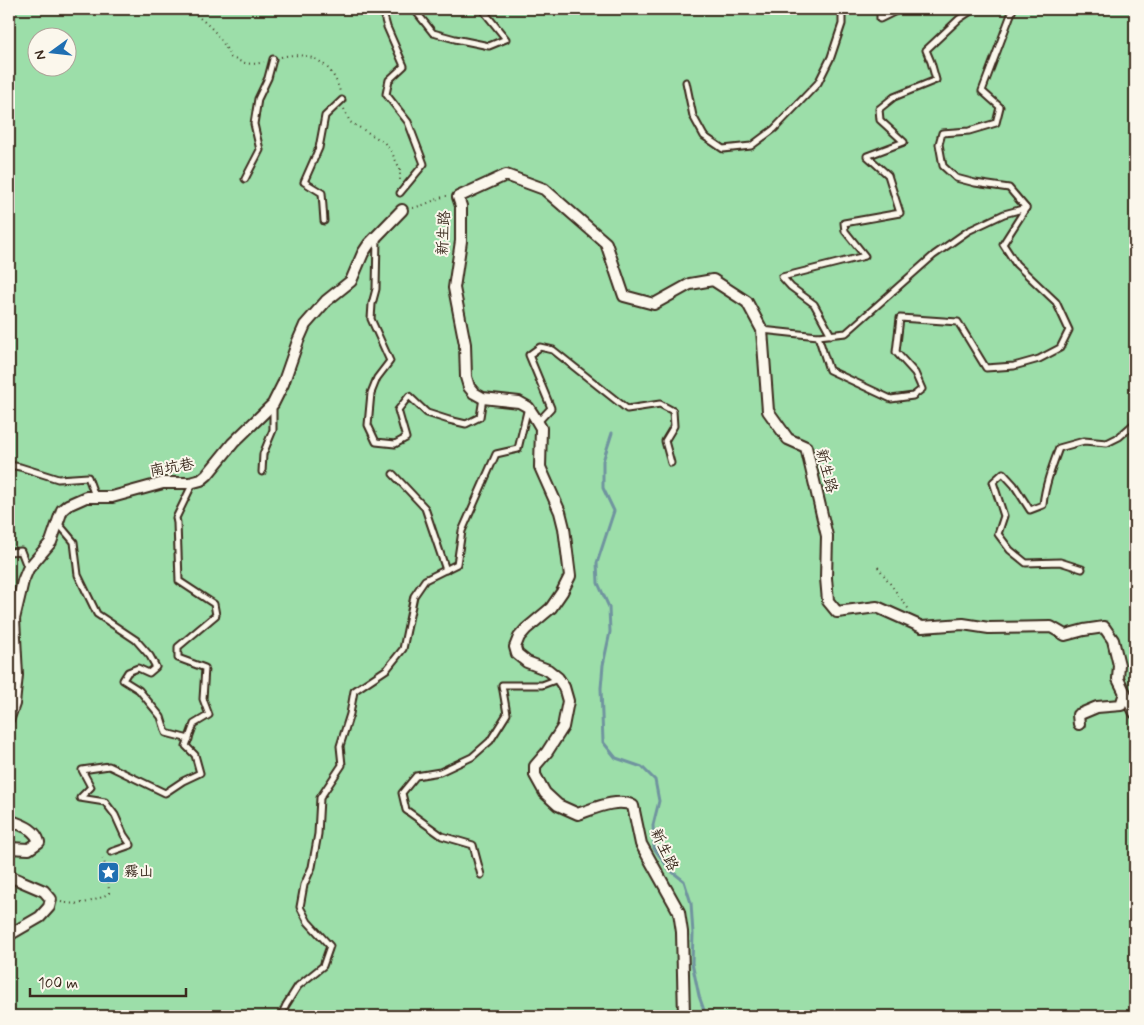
<svg xmlns="http://www.w3.org/2000/svg" width="1144" height="1025" font-family="Mynerve,'LXGW WenKai TC',sans-serif">
<style>
.green{fill:#9cdea9;stroke:#6c8464;fill-rule:evenodd}
.lines{fill:none;stroke-linecap:round;stroke-linejoin:round}
.stream{stroke:#70949f;stroke-width:3}
.service-casing{stroke:#3b2a1e;stroke-width:9}
.minor-casing{stroke:#3b2a1e;stroke-width:14}
.path{stroke:#3b2a1e;stroke-width:2;stroke-dasharray:1 4;stroke-linecap:butt}
.service{stroke:#fbf7ec;stroke-width:5}
.minor{stroke:#fbf7ec;stroke-width:10}
.labels{text-anchor:middle;dominant-baseline:central;stroke-width:4;stroke-linejoin:round;paint-order:stroke}
.street-label{font-size:15px;fill:#3b2a1e;stroke:#fbf7ec}
.poi-label{font-size:15px;fill:#3b2a1e;stroke:#fbf7ec;text-anchor:start}
</style>
<rect width="100%" height="100%" fill="#fbf7ec"/>
<filter id="ink" filterUnits="userSpaceOnUse"><feTurbulence type="fractalNoise" baseFrequency=".02" numOctaves="2"/><feDisplacementMap in="SourceGraphic" scale="10" xChannelSelector="R" yChannelSelector="G"/><feConvolveMatrix kernelMatrix="1 2 1 2 8 2 1 2 1" color-interpolation-filters="sRGB"/></filter>
<g filter="url(#ink)">
<path class="green" d="M9,9H1135V1016H9ZM38,38H68V68H38Z"/>
<g class="lines">
<polyline class="stream" points="612,433 603,461 603,488 614,511 597,563 598,583 609,607 610,632 603,665 601,688 603,742 616,758 642,767 655,780 659,801 653,825 654,848 670,870 684,881 691,903 693,934 692,963 699,996 706,1016"/>
<defs>
<g id="service">
<polyline points="382,9 387,27 404,66 389,80 386,94 408,122 424,164 400,193"/>
<polyline points="414,9 433,33 455,39 489,46 506,39 482,9"/>
<polyline points="880,9 880,19 896,11 898,9"/>
<polyline points="686,82 693,116 704,136 723,149 751,146 774,129 818,83 831,57 842,24 842,9"/>
<polyline points="245,179 260,150 254,124 258,99 268,78 273,59"/>
<polyline points="324,221 322,193 304,182 319,148 325,116 342,100"/>
<polyline points="377,237 376,289 372,304 371,319 390,361 377,378 371,393 368,425 376,442 395,444 406,438 398,410 409,396 427,413 449,420 466,424 480,417 483,398"/>
<polyline points="762,330 818,336 846,333 934,255 968,231 1004,214 1026,208 1009,188 975,183 956,178 943,166 939,144 942,133 969,131 996,123 1000,107 982,91 1013,9"/>
<polyline points="831,335 814,304 791,287 782,277 865,256 845,231 844,223 900,213 888,175 867,156 904,142 880,120 879,109 894,97 936,80 931,62 926,50 959,19 974,9"/>
<polyline points="818,336 829,370 891,399 913,396 922,389 915,373 896,352 900,318 958,322 986,368 1014,366 1039,359 1060,348 1069,330 1056,302 1016,264 1003,244 1026,208"/>
<polyline points="538,422 551,408 529,355 540,347 553,350 627,409 660,404 673,411 674,426 665,441 671,463"/>
<polyline points="9,465 20,467 58,479 88,477 95,496"/>
<polyline points="262,472 263,454 273,430 273,405"/>
<polyline points="393,474 425,508 446,570"/>
<polyline points="58,523 74,542 78,575 97,614 136,640 150,656 156,667 149,673 138,668 128,672 123,680 139,690 161,717 166,733 189,739"/>
<polyline points="9,552 21,551 28,569"/>
<path d="M1082,569L1060,562L1026,563L1010,550L998,534L1004,516L993,482L1003,473L1014,485L1030,510L1043,505C1045,485 1052,467 1059,448L1084,441L1107,443L1119,437L1135,423"/>
<polyline points="111,852 131,845 124,835 115,815 105,802 80,798 91,787 82,770 109,766 165,793 183,781 200,773 195,755 186,746 194,724 209,715 203,699 205,668 178,658 178,647 216,615 214,604 179,581 177,523 176,518 193,483"/>
<polyline points="481,875 473,845 442,836 406,810 402,793 416,776 440,772 472,757 490,741 507,714 502,685 542,685 558,679"/>
<polyline points="281,1016 286,1005 298,986 323,966 330,946 308,922 300,907 304,885 312,867 318,834 320,798 342,765 340,746 350,714 354,691 387,669 403,649 414,596 425,580 457,564 462,531 496,454 518,449 528,407"/>
</g>
<g id="minor">
<polyline points="9,718 14,704 17,675 14,619 23,581 28,569 51,542 62,510 68,505 86,497 112,497 163,483 190,483 201,480 207,475 233,443 273,404 283,384 298,341 305,325 326,301 351,281 363,253 369,244 402,210"/>
<polyline points="1079,724 1078,715 1097,707 1121,705 1125,693"/>
<path d="M9,820C21,825 35,828 39,842L29,849L9,848"/>
<polyline points="9,876 44,891 51,899 49,907 40,917 9,935"/>
<path d="M684,1016L682,932L679,912L641,844L633,806C619,797 593,809 578,814L558,805L545,793L535,775V766L547,752L563,727L568,701L564,687L558,678L548,670L527,662L517,654L515,647L519,637L526,629L551,608L562,592L570,576L564,528L560,512L540,467L541,428L534,416L528,407L519,402L483,398L474,393L469,387L466,377L465,344L454,288L461,241V206L458,197L506,175L544,189L606,243L624,296L654,304L690,284L713,280L747,302L762,330L768,411L788,439L806,447L827,536L826,578L828,601L837,612L877,607L922,627L963,624L989,628L1051,627L1065,635L1084,630L1104,627L1113,640L1119,665L1118,679L1135,713"/>
</g>
</defs>
<use href="#service" class="service-casing"/>
<use href="#minor" class="minor-casing"/>
<g class="path">
<path d="M188,9C207,23 221,34 230,57C243,63 250,66 264,62"/>
<path d="M281,57C310,50 333,63 340,92"/>
<polyline points="344,109 350,122 384,142 392,153 400,169 400,182"/>
<polyline points="413,208 423,205 445,196 448,196"/>
<polyline points="878,567 910,611"/>
<path d="M61,902C78,906 95,902 109,893L108,872L102,857"/>
</g>
<use href="#service" class="service"/>
<use href="#minor" class="minor"/>
</g>
</g>
<defs>
<symbol id="sight-square" viewBox="-11 -11 22 22"><rect x="-9" y="-9" width="18" height="18" rx="4" fill="#1f6fb2" stroke="#fbf7ec"/><path d="M0-6L1.8-2.2L6-1.7L2.9 1.2L3.7 5.4L0 3.3L-3.7 5.4L-2.9 1.2L-6-1.7L-1.8-2.2Z" fill="#fff"/></symbol>
</defs>
<g fill-rule="evenodd">
<use href="#sight-square" x="96" y="860" width="25" height="25"/>
</g>
<g class="labels">
<g class="street-label">
<text transform="translate(444 233) rotate(-87)">新生路</text>
<text transform="translate(172 468) rotate(-10)">南坑巷</text>
<text transform="translate(826 471) rotate(75)">新生路</text>
<text transform="translate(664 850) rotate(65)">新生路</text>
</g>
<g class="poi-label">
<text x="124" y="872">霧山</text>
</g>
</g>
<rect width="1144" height="1025" fill="none" stroke="#fbf7ec" stroke-width="30"/>
<rect x="15" y="15" width="1114" height="995" fill="none" stroke="#3b2a1e" stroke-width="2" filter="url(#ink)"/>
<g transform="translate(52 52) rotate(255)"><circle r="24" fill="#fbf7ec" stroke="#aea59a"/>
<path d="M0-4L9 19L0 12L-9 19Z" fill="#1f6fb2"/>
<text y="-8" font-size="14" font-weight="bold" text-anchor="middle" fill="#3b2a1e">N</text>
</g>
<path d="M30 988v8h156v-8" fill="none" stroke="#3b2a1e" stroke-width="2.5"/>
<text x="38" y="988" font-size="15" fill="#3b2a1e" stroke="#fbf7ec" stroke-width="4" paint-order="stroke">100 m</text>
</svg>
